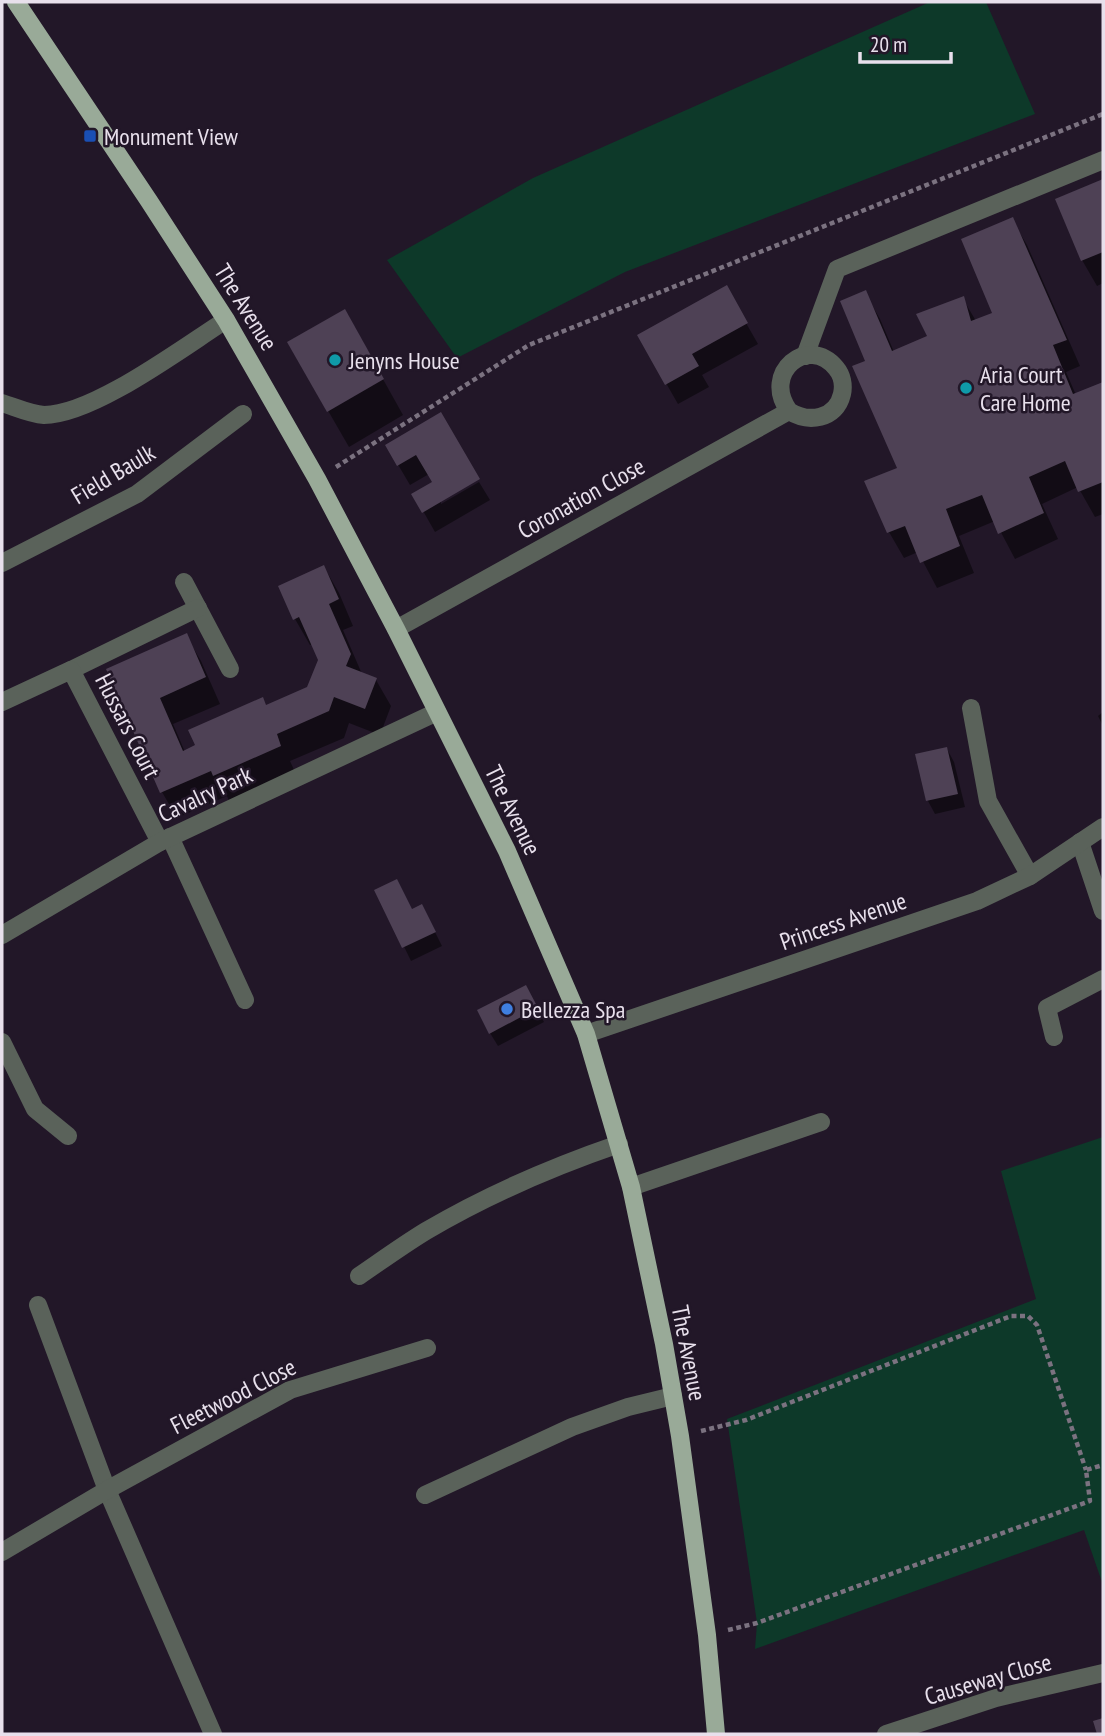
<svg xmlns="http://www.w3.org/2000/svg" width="1105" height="1736" font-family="'PT Sans Narrow',sans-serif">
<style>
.green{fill:#0d3929}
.shadow{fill:#0007}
.building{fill:#4e4155}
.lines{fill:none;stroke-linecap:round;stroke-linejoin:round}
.path{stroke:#7b7280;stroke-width:4.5;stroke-dasharray:5 3.5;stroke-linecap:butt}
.minor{stroke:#5a625a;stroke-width:18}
.major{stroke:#99aa98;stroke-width:18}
.transit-dot{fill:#1a4fb4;stroke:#221728;stroke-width:2.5}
.culture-dot{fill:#0f9aa8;stroke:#221728;stroke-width:2.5}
.shop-dot{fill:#3f7fe0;stroke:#221728;stroke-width:2.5}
.labels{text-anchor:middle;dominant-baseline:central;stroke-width:5;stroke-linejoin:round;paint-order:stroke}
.poi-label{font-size:24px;fill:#e8e0ec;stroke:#221728;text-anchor:start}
.street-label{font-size:24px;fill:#e8e0ec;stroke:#221728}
</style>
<rect width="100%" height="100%" fill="#221728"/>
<g class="green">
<polygon points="930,2 986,2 1035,114 625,272 457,358 387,260 533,178"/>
<polygon points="1103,1137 1103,1585 1084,1530 755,1649 757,1623 727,1419 1036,1299 1001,1171"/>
</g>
<g class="shadow">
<polygon points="1103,181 1103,283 1097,286 1082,260 1057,200"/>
<polygon points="1012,220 1027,245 1080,366 1066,372 1076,395 1103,384 1103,514 1095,517 1078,487 1042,504 1058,539 1015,559 995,521 959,536 974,573 937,588 918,552 904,558 889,532 900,469 867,362 865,293 880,319 894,352 929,337 963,299 976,321 995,315"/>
<polygon points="726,288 758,344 702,375 709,387 678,404 639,336"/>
<polygon points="289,343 365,347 403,415 349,447"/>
<polygon points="440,415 441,504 479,482 490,500 435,532 414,495 435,483 429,474 410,485 387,446"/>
<polygon points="324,567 339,593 353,626 343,630 362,674 376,680 391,706 380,735 349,723 344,738 290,761 295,772 229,801 227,796 177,818 162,792 108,670 186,636 201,661 220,704 173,724 185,752 266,707 309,688 319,660 313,644 310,645 295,619"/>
<polygon points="1103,712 1103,726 1098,716"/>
<polygon points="947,749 954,762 965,807 935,814 928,801"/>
<polygon points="377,891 429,920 442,946 411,961"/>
<polygon points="525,988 544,1022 498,1046 490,1033"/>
</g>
<g class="building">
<polygon points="1103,179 1103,252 1081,261 1055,199"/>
<polygon points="1013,217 1067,340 1053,345 1073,394 1103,382 1103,482 1078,492 1065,461 1029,477 1044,513 998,534 982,495 946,509 960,546 920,563 905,526 887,533 864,481 897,468 852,366 865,361 840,301 866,290 892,351 927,336 916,314 964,296 971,321 992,313 961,239"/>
<polygon points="727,285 748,323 692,354 699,366 665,385 637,335"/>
<polygon points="345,309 384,379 327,412 287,342"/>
<polygon points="441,412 480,479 422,513 411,494 432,482 416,455 397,466 385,445"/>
<polygon points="324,565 339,599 329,604 351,654 346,666 377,678 365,709 334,697 329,711 277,734 281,746 213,776 211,771 160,793 106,669 187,633 206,677 160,698 183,751 195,745 188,730 263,697 266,705 307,687 318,660 299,617 293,620 278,586"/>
<polygon points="947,747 958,794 926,801 915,754"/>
<polygon points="397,879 412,909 422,904 436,932 402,948 374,890"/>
<polygon points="526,985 538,1008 489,1034 477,1010"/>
<polygon points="1103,1718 1103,1734 1097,1734 1093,1721"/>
</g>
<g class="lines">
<g class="path">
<polyline points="336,467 529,345 1103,114"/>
<polyline points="701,1431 746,1420 1011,1316 1028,1316 1037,1325 1086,1470"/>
<polyline points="728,1630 757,1623 1090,1501 1086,1470 1103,1465"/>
</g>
<g class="minor">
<polyline points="805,356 837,269 1103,160"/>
<path d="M2,403C15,407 30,414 44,415C93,415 182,348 226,320"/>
<polyline points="2,563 137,494 243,414"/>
<polyline points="184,582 230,669"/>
<path d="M396,629L789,411C761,373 808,334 836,368C842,375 844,385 842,394C836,420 808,423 789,411"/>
<polyline points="71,670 198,608"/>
<polyline points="2,702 71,670 160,842"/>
<polyline points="971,708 988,801 1030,876"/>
<polyline points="170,837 245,1000"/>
<polyline points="1080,842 1103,911"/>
<polyline points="2,935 160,842 437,712"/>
<polyline points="586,1034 977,901 1030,876 1103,827"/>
<polyline points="1054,1037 1047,1008 1103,979"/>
<polyline points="2,1042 35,1109 68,1136"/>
<polyline points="631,1187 821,1122"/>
<path d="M359,1276C381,1261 403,1245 426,1231C487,1195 552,1167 619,1144"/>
<polyline points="38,1305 107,1490 213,1734"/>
<polyline points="425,1495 572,1427 628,1407 673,1396"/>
<polyline points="2,1552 107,1490 290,1390 427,1348"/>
<polyline points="886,1734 996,1698 1103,1673"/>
</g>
<polyline class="major" points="16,2 149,201 226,320 317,479 396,629 507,851 586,1034 631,1187 664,1344 680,1436 707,1635 716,1734"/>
</g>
<rect class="transit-dot" x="83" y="129" width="14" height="14" rx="3.5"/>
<g class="culture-dot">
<circle cx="335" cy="360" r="7"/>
<circle cx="966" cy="388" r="7"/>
</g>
<circle class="shop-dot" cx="507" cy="1009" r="7"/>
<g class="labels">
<g class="poi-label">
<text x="104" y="136">Monument View</text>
<text x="349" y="360">Jenyns House</text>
<text x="980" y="374">Aria Court<tspan x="980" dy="28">Care Home</tspan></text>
<text x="521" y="1009">Bellezza Spa</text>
</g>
<g class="street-label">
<text transform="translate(246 307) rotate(58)">The Avenue</text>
<text transform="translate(113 474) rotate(-31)">Field Baulk</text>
<text transform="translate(581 498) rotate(-29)">Coronation Close</text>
<text transform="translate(128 726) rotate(63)">Hussars Court</text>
<text transform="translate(205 794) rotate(-25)">Cavalry Park</text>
<text transform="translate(513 810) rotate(64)">The Avenue</text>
<text transform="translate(843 921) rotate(-19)">Princess Avenue</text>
<text transform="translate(689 1353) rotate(79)">The Avenue</text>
<text transform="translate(233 1396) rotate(-27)">Fleetwood Close</text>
<text transform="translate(988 1679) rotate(-16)">Causeway Close</text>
</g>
</g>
<rect width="1105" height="1736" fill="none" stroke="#e8e0ec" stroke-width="7"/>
<path d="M860 52v10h91v-10" fill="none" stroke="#e8e0ec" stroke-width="3.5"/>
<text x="870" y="52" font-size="21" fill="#e8e0ec" stroke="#221728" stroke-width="5" paint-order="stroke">20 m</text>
</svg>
